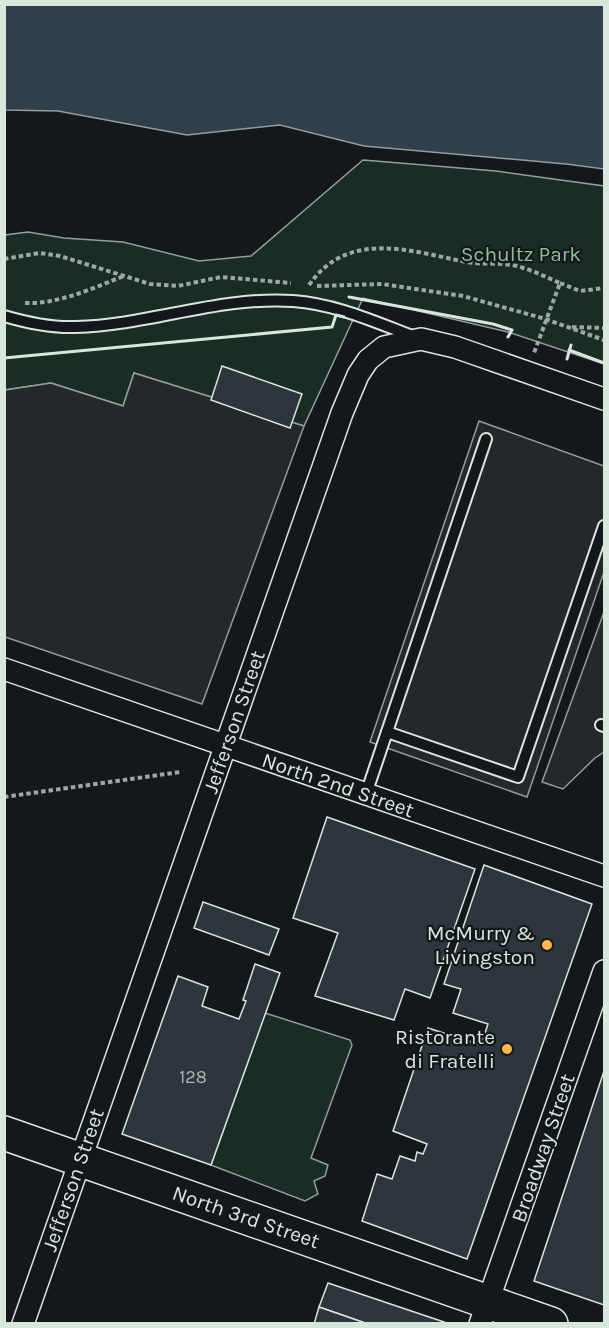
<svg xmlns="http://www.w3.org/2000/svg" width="609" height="1328" font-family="Karla,sans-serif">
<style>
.green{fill:#1a2d24;stroke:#939e99;stroke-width:1.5}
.parking{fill:#24282b;stroke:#939e99;stroke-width:1.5}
.water{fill:#2f3f4d;stroke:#939e99;stroke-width:1.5}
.building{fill:#2c363c;stroke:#d8e6dc;stroke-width:1.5}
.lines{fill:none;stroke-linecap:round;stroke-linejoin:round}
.service-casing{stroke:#d8e6dc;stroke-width:14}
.minor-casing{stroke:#d8e6dc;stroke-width:24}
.primary-casing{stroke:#d8e6dc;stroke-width:36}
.path{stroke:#9da8a2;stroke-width:4;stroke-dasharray:4.5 3;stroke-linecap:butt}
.service{stroke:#14181c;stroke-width:10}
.minor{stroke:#14181c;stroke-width:21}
.primary{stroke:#14181c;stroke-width:33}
.wall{stroke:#d8e6dc;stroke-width:3}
.poi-dot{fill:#ffb74d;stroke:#14181c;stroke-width:2}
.labels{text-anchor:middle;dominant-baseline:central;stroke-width:4.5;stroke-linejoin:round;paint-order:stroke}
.number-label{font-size:18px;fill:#adbab4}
.park-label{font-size:21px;fill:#8ac095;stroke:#14181c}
.street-label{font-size:21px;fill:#d8e6dc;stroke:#14181c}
.poi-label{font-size:21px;fill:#d8e6dc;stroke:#14181c;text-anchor:end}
</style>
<rect width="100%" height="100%" fill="#14181c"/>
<g class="green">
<polygon points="363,160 496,171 604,186 604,364 508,332 363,298 304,426 134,373 123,406 51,383 5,390 5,235 28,232 64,238 123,242 199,261 251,256"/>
<polygon points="265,1013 350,1040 352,1045 311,1158 328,1165 325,1176 314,1181 318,1194 305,1201 211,1165"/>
</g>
<g class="parking">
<polygon points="134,373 304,426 202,704 5,637 5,390 51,383 123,406"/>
<polygon points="479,421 604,466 604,572 527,797 370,742"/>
<polygon points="604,612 604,752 595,758 563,789 542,782"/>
</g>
<polygon class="water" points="5,4 604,5 604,169 566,164 364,146 280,125 187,135 58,111 5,110"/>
<g class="building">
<polygon points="222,366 302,394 290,428 211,400"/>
<polygon points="327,817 475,869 430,998 405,989 394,1020 315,996 338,933 293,918"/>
<polygon points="484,865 592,904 467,1259 362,1221 377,1174 392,1179 400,1156 415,1161 417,1152 423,1154 427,1144 393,1131 428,1028 481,1045 488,1024 453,1013 461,989 444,984"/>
<polygon points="203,902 279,929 269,955 194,928"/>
<polygon points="255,964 280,973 211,1165 122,1134 178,976 208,987 202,1006 239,1019 246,1001 243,1000"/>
<polygon points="604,1071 604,1305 534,1281"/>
<polygon points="328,1283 444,1322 443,1324 368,1324 319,1307"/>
<polygon points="319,1307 368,1324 314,1324"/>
</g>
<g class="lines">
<defs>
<g id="service">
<path d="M4,316C28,323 52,328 76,327C150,325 219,296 293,301C336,304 375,322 415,337"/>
<polyline points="601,725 604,726"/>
<polyline points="387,732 518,777 604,526"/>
<polyline points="366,794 486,439"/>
</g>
<g id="minor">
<polyline points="4,669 604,876"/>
<polyline points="23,1324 342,413 358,375 368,360 384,347 421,339 455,347 604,399"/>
<polyline points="480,1324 604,971"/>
</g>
<polyline id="primary" points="4,1133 551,1324"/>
</defs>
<use href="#service" class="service-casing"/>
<use href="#minor" class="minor-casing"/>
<use href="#primary" class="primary-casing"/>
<g class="path">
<polyline points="4,259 40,253 60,256 150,284 178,286 221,277 291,283"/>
<polyline points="560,283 580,291 604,288"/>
<path d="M309,285C348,229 411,251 466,262C483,265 500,262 517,266C532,270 546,277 560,283L534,353"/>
<polyline points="317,286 382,284 463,296 542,318 604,340"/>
<path d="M25,303C60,304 93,288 124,276"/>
<polyline points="572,327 604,328"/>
<polyline points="4,797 180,772"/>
</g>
<use href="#service" class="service"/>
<use href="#minor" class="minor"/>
<use href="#primary" class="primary"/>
<g class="wall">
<polyline points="349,297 493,324 512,330 508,337"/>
<polyline points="569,350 604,363"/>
<polyline points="4,358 332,327 336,315 344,317"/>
<polyline points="567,359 571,345"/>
</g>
</g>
<g class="poi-dot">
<circle cx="547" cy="945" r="6"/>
<circle cx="507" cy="1049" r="6"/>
</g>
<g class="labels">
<g class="number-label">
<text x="193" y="1077">128</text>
</g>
<g class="park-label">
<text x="521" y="254">Schultz Park</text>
</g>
<g class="street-label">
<text transform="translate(234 722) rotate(-71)">Jefferson Street</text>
<text transform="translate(338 785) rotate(19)">North 2nd Street</text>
<text transform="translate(543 1148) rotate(-71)">Broadway Street</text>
<text transform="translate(73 1180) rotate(-71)">Jefferson Street</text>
<text transform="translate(246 1217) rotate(19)">North 3rd Street</text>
</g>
<g class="poi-label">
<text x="535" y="933">McMurry &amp;<tspan x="535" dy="24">Livingston</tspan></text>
<text x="495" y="1037">Ristorante<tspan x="495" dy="24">di Fratelli</tspan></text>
</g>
</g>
<rect width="609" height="1328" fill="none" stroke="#d8e6dc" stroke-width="12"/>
</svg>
